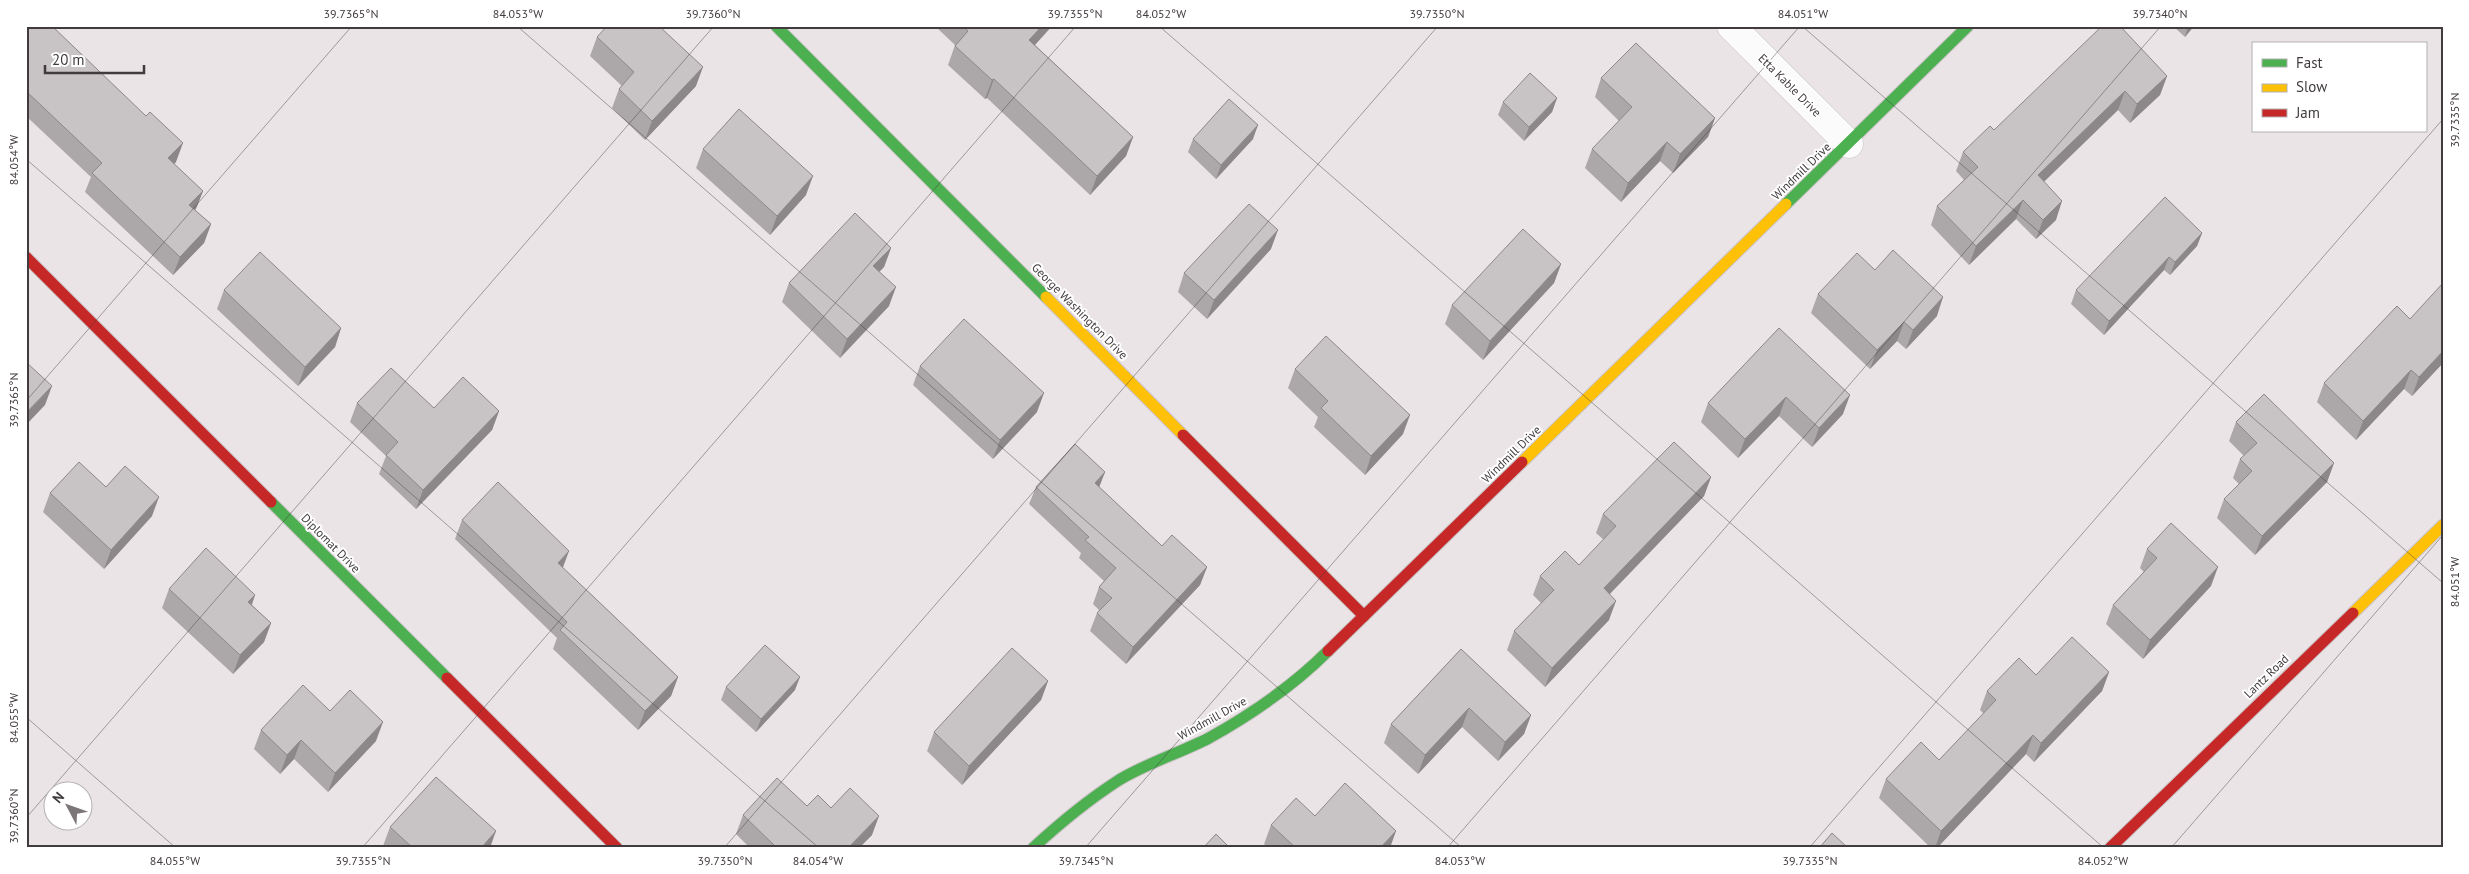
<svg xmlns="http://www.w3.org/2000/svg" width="2469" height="874" font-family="'PT Sans',sans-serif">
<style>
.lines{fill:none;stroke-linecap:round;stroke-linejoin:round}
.street-casing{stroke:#c8c2c4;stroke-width:29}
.fast-casing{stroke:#c8c2c4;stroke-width:13}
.slow-casing{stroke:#c8c2c4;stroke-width:13}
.jam-casing{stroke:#c8c2c4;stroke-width:13}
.street{stroke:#fcfbfb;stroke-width:28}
.fast{stroke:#4caf50;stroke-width:11}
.slow{stroke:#ffc107;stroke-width:11}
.jam{stroke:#c62828;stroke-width:11}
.wall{fill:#aca8a9}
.shaded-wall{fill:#8c8889}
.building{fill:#c8c3c4;stroke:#8c8889}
.ticks{fill:none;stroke:#413b3d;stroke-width:1;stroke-opacity:0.45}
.labels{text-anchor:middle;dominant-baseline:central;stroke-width:4;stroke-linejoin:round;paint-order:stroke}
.street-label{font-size:12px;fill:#413b3d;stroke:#fff}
.neatline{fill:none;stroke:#413b3d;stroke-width:2}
.ticks-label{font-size:12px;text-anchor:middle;fill:#413b3d}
</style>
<rect width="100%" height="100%" fill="#ebe4e6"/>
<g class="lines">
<defs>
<polyline id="street" points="1731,26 1849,144"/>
<g id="fast">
<polyline points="776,26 1046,297"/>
<polyline points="1786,204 1968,26"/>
<polyline points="271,502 447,678"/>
<path d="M1033,848C1060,823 1088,800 1119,780C1147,763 1180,753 1209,738C1252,714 1293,686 1328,651"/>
</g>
<g id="slow">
<polyline points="1046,297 1183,435"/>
<polyline points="1522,462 1786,204"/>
<polyline points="2353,613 2443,525"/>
</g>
<g id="jam">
<polyline points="26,257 271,502"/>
<polyline points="1183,435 1364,616"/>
<polyline points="1328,651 1522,462"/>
<polyline points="447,678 617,848"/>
<polyline points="2110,848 2353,613"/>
</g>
</defs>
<use href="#street" class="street-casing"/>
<use href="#fast" class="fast-casing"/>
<use href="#slow" class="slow-casing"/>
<use href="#jam" class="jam-casing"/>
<use href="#street" class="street"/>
<use href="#fast" class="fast"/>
<use href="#slow" class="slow"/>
<use href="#jam" class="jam"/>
</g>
<g class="wall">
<polygon points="26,26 54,28 176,162 174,164 203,191 195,210 211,224 204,243 173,275 85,192 91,177 26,116"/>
<polygon points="935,26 1052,26 1035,45 1133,137 1126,156 1090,195 987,98 985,99 948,65 955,45"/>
<polygon points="2173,26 2194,26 2185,37"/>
<polygon points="597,37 696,86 645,140 612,108 619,89 622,86 590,56"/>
<polygon points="2167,76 2160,95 2130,123 2118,110 2044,182 2056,220 2036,239 2016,219 1969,265 1931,225 1937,206 1964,180 1956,171 1963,152 1994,130"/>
<polygon points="1601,78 1715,118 1708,137 1673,173 1660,161 1621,202 1585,168 1592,149 1619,121 1595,97"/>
<polygon points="1557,98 1552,112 1524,141 1498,115 1503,102"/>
<polygon points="1193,139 1253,139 1216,179 1188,152"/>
<polygon points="703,149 806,195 770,235 696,168"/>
<polygon points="2202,233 2197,246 2170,275 2164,270 2104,335 2071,304 2076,290"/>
<polygon points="891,248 884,267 879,271 889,306 840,358 782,302 789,283"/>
<polygon points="1271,249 1207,319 1178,292 1184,273"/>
<polygon points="1561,264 1554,283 1483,360 1445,324 1452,305"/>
<polygon points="1875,270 1937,316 1906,349 1897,341 1870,369 1811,313 1818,294"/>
<polygon points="224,290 341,328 335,347 298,386 217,309"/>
<polygon points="1779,328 1843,414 1812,447 1779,416 1738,458 1701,422 1708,403"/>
<polygon points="2443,363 2412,396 2404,389 2356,440 2317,402 2324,383"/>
<polygon points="920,366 1037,412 993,459 913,385"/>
<polygon points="1295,369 1403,434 1365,475 1314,427 1318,417 1288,388"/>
<polygon points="357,403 434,408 499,411 492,430 416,509 379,474 386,456 350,422"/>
<polygon points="2236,422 2334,463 2327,482 2255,555 2217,518 2224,499 2239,484 2233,478 2240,459 2244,456 2229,441"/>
<polygon points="1105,472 1099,487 1162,546 1207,567 1200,585 1126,664 1090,631 1097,613 1099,610 1093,604 1099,587 1104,581 1079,558 1081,553 1029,504 1036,487"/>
<polygon points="1711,477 1704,496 1610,594 1609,620 1545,687 1507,650 1514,631 1541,603 1533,595 1540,576 1579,565 1604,540 1596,533 1603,514"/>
<polygon points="106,487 152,516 104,569 43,512 50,493"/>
<polygon points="462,520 563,568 678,677 671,696 638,730 553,649 557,638 455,539"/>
<polygon points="2147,549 2211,586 2143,659 2106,624 2113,605 2144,572 2140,568"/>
<polygon points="169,589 255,595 252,605 271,623 264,642 233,674 162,608"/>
<polygon points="1461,649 1531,715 1524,734 1498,761 1462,727 1418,774 1384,743 1391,724"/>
<polygon points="2109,672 2102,691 2034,762 2026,754 1937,848 1931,848 1879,798 1886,779 1939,760 1984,714 1980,710 1987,691 2036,675"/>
<polygon points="1048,681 1041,700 962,785 927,751 934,732"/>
<polygon points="726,687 795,690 756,732 721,700"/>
<polygon points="330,711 376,741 328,792 294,759 280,774 254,749 261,730"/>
<polygon points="807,806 831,808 872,835 859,848 750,848 736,834 743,815"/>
<polygon points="1315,816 1390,848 1269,848 1264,844 1271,825"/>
<polygon points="390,827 490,848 385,848 383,846"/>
</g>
<g class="shaded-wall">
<polygon points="1042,26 1052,26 1022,59 1029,40"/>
<polygon points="2188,26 2194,26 2185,37"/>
<polygon points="703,67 696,86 645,140 652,121"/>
<polygon points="2167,76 2160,95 2130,123 2137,104"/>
<polygon points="994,79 987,98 985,99 992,80"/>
<polygon points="2125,91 2118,110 2031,194 2038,175"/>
<polygon points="1557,98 1552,112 1524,141 1529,127"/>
<polygon points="1715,118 1708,137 1673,173 1680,154"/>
<polygon points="1258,125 1253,139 1216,179 1221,165"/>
<polygon points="1133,137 1126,156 1090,195 1097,176"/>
<polygon points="1667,142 1660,161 1621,202 1628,183"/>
<polygon points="183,143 176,162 161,177 168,158"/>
<polygon points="813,176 806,195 770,235 777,216"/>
<polygon points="203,191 196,209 182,223 189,205"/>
<polygon points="2023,200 2016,219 1969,265 1976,246"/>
<polygon points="2062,201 2056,220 2036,239 2043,220"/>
<polygon points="211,224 204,243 173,275 180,257"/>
<polygon points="1278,230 1271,249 1207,319 1214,300"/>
<polygon points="2202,233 2197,246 2170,275 2175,262"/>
<polygon points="891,248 884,267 867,285 873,266"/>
<polygon points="2169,257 2164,270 2104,335 2109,321"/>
<polygon points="1561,264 1554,283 1483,360 1490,341"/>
<polygon points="896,287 889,306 840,358 847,339"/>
<polygon points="1943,297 1937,316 1906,349 1913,330"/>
<polygon points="1904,322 1897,341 1870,369 1877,350"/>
<polygon points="341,328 335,347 298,386 305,367"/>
<polygon points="2443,351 2443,363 2412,396 2419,377"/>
<polygon points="2411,370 2404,389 2356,440 2363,421"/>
<polygon points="52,386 45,405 26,425 26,413"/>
<polygon points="1044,393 1037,412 993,459 1000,440"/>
<polygon points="1850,395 1843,414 1812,447 1819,428"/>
<polygon points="1786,397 1779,416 1738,458 1745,439"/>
<polygon points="499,411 492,430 416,509 423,490"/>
<polygon points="1410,415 1403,434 1365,475 1371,456"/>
<polygon points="2334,463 2327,482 2255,555 2262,536"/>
<polygon points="1105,472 1098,490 1095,483"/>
<polygon points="1711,477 1704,496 1597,607 1604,588"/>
<polygon points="159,497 152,516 104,569 111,550"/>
<polygon points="569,551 562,570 558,563"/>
<polygon points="1207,567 1200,585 1126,664 1133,647"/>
<polygon points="2218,567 2211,586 2143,659 2150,640"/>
<polygon points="255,595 248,614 248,602"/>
<polygon points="1616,601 1609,620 1545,687 1552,668"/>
<polygon points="271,623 264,642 233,674 240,655"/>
<polygon points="2109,672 2102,691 2034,762 2041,743"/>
<polygon points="678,677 671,696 638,730 645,711"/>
<polygon points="800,677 795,690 756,732 761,719"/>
<polygon points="1048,681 1041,700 962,785 969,766"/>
<polygon points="1469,708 1462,727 1418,774 1425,755"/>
<polygon points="1531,715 1524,734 1498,761 1505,742"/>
<polygon points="383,722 376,741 328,792 335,773"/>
<polygon points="2033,735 2026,754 1937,848 1935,848 1941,831"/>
<polygon points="301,740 294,759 280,774 287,755"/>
<polygon points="879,816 872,835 859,848 848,848"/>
<polygon points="496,831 490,848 481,848"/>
<polygon points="1396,831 1390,848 1380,848"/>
</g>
<g class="building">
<polygon points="26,26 52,26 146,116 150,112 183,143 168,158 203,191 189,205 211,224 180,257 92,173 102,163 26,91"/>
<polygon points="607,26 659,26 703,67 652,121 619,89 634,72 597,37"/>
<polygon points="962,26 1042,26 1029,40 1133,137 1097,176 994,79 992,80 955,46 968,31"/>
<polygon points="2102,26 2120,26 2167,76 2137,104 2125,91 2038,175 2062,201 2043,220 2023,200 1976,246 1937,206 1978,167 1963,152 1990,126 1994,130"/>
<polygon points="1636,43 1715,118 1680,154 1667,142 1628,183 1592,149 1632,107 1601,78"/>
<polygon points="1530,73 1557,98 1529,127 1503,102"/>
<polygon points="1229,99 1258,125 1221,165 1193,139"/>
<polygon points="739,109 813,176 777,216 703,149"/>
<polygon points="2165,197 2202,233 2175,262 2169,257 2109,321 2076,290"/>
<polygon points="1249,204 1278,230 1214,300 1184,273"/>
<polygon points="855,213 891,248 873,266 896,287 847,339 789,283"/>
<polygon points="1523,229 1561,264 1490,341 1452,305"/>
<polygon points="1893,250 1943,297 1913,330 1904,322 1877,350 1818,294 1857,253 1875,270"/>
<polygon points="260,252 341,328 305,367 224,290"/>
<polygon points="2443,283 2443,351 2419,377 2411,370 2363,421 2324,383 2397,306 2410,319"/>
<polygon points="964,319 1044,393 1000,440 920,366"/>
<polygon points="1779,328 1850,395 1819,428 1786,397 1745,439 1708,403"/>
<polygon points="1326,336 1410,415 1371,456 1321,408 1328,401 1295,369"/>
<polygon points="26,362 52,386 26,413"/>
<polygon points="391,368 434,408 463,377 499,411 423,490 386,455 398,442 357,403"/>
<polygon points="2264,394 2334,463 2262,536 2224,499 2252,471 2240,459 2257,443 2236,422"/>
<polygon points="1674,442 1711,477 1604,588 1616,601 1552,668 1514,631 1554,590 1540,576 1565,551 1579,565 1616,526 1603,514"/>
<polygon points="1075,444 1105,472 1095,483 1162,546 1172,535 1207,567 1133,647 1097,613 1112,598 1099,587 1116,568 1085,540 1089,537 1036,487"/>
<polygon points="79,462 106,487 125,466 159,497 111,550 50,493"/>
<polygon points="498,482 569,551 558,563 678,677 645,711 560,630 567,622 462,520"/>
<polygon points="2171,523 2218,567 2150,640 2113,605 2157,558 2147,549"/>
<polygon points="206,548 255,595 248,602 271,623 240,655 169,589"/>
<polygon points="2072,637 2109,672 2041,743 2033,735 1941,831 1886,779 1921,742 1939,760 1996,700 1987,691 2019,658 2036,675"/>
<polygon points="765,645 800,677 761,719 726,687"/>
<polygon points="1012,648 1048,681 969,766 934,732"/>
<polygon points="1461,649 1531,715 1505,742 1469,708 1425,755 1391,724"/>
<polygon points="303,685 330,711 350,690 383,722 335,773 301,740 287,755 261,730"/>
<polygon points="436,777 496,831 481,848 413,848 390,827"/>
<polygon points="777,778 807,806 818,795 831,808 850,788 879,816 848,848 777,848 743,815"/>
<polygon points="1345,783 1396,831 1380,848 1296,848 1271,825 1296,798 1315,816"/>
<polygon points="1832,833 1848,848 1819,848"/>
<polygon points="1216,834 1230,848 1203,848"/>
</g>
<path class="ticks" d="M517,26L1462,848M1159,26L2104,848M1802,26L2443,583M26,159L819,848M26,401L352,26M26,717L176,848M26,818L714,26M362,848L1076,26M724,848L1438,26M1085,848L1800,26M1447,848L2161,26M1809,848L2443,119M2171,848L2443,535"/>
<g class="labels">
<g class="street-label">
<text transform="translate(1790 85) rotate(45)">Etta Kable Drive</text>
<text transform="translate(1801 171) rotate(-44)">Windmill Drive</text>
<text transform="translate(1080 311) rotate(45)">George Washington Drive</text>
<text transform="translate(1511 454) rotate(-44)">Windmill Drive</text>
<text transform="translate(331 543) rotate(45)">Diplomat Drive</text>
<text transform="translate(2266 676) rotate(-44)">Lantz Road</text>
<text transform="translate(1212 718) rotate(-29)">Windmill Drive</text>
</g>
</g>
<rect width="2469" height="874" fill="none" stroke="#ffffff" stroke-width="55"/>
<rect x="2252" y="42" width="175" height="90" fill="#ffffff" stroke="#b3b1b1"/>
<rect x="2262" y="59" width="25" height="8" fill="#4caf50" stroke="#b3b1b1"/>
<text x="2296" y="68" font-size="15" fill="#413b3d">Fast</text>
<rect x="2262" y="84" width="25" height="8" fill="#ffc107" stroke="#b3b1b1"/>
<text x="2296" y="92" font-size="15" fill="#413b3d">Slow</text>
<rect x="2262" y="109" width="25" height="8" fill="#c62828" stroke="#b3b1b1"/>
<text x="2296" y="118" font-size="15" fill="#413b3d">Jam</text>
<g transform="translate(68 806) rotate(311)"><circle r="24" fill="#ffffff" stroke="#b3b1b1"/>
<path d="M0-4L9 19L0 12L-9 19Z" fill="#7c7678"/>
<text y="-8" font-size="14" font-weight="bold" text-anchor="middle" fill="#413b3d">N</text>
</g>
<path d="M45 65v8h99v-8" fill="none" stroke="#413b3d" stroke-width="2.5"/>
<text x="52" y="65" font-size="15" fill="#413b3d" stroke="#ffffff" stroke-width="4" paint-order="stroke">20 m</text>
<rect x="28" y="28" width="2414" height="818" class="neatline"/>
<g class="ticks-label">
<text x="351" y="18">39.7365°N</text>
<text x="518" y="18">84.053°W</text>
<text x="713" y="18">39.7360°N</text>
<text x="1075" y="18">39.7355°N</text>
<text x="1161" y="18">84.052°W</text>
<text x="1437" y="18">39.7350°N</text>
<text x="1803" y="18">84.051°W</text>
<text x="2160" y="18">39.7340°N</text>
<text transform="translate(2455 120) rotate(-90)" y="4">39.7335°N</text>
<text transform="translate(14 160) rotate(-90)" y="4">84.054°W</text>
<text transform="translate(14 400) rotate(-90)" y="4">39.7365°N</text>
<text transform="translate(2455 582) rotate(-90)" y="4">84.051°W</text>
<text transform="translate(14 718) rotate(-90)" y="4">84.055°W</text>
<text transform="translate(14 816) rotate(-90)" y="4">39.7360°N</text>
<text x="175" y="865">84.055°W</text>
<text x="363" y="865">39.7355°N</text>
<text x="725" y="865">39.7350°N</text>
<text x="818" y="865">84.054°W</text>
<text x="1086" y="865">39.7345°N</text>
<text x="1460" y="865">84.053°W</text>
<text x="1810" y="865">39.7335°N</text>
<text x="2103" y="865">84.052°W</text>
</g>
</svg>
